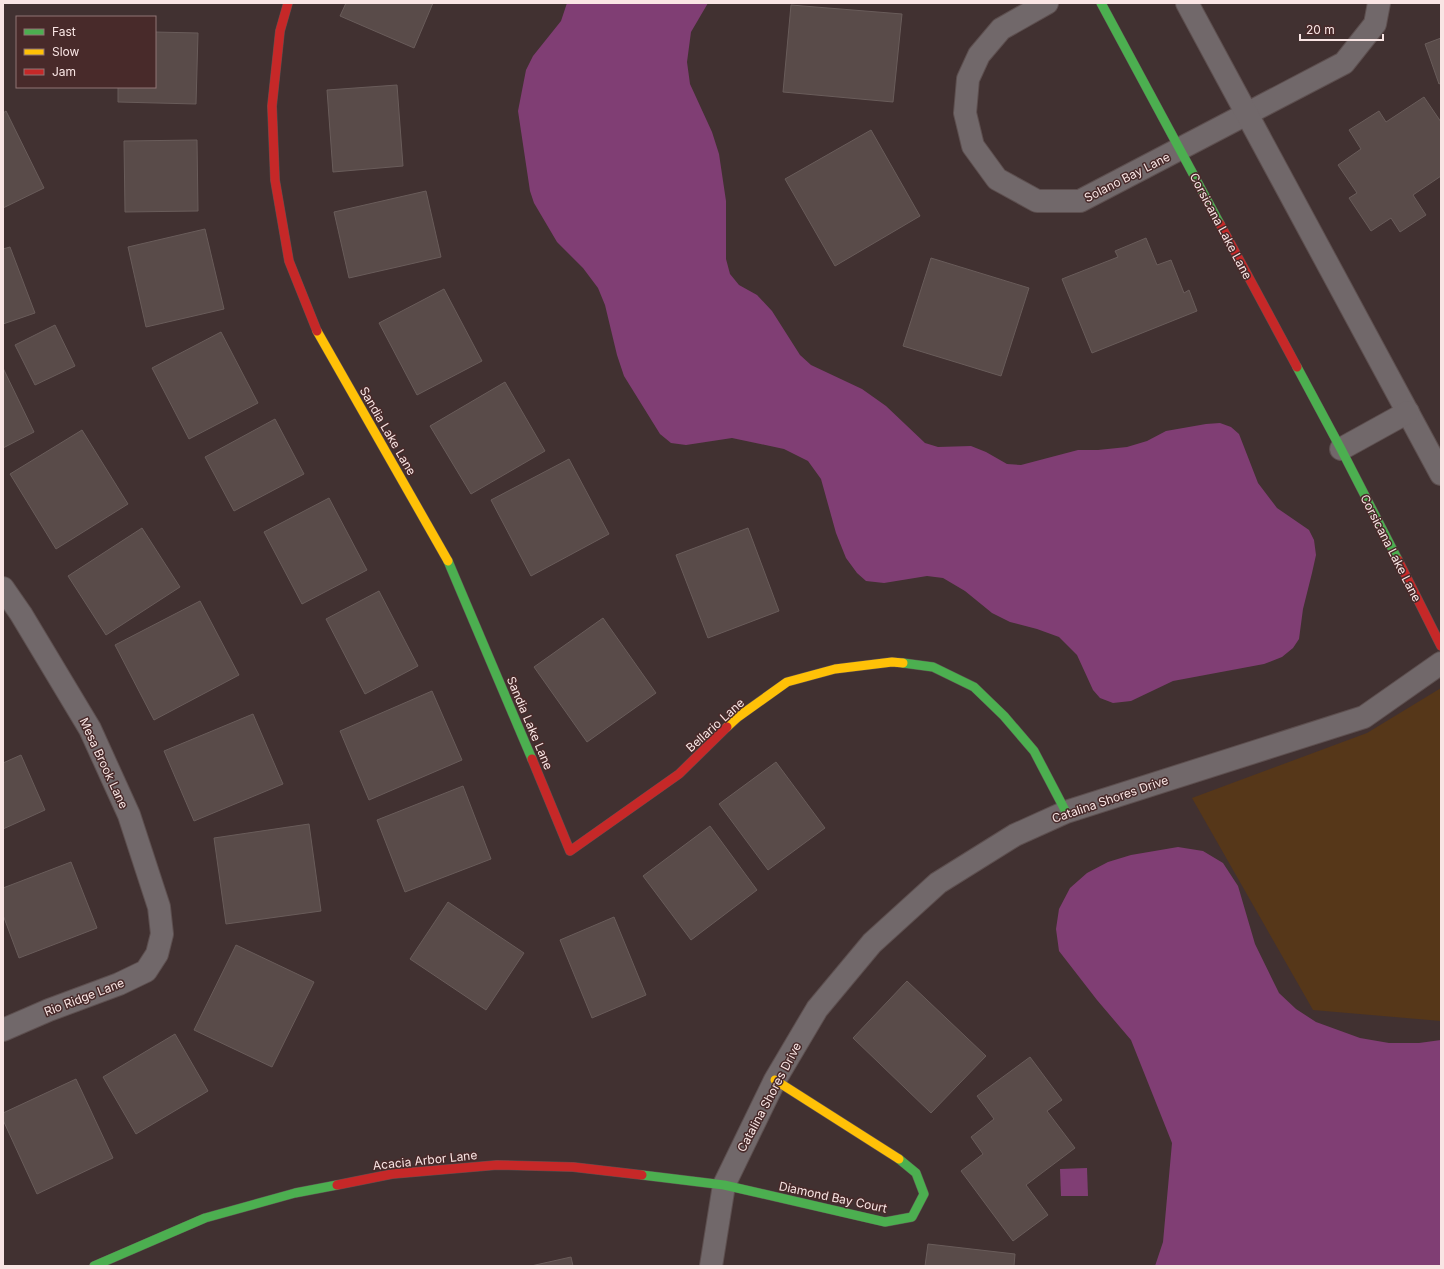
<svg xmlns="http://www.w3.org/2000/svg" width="1444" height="1269" font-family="Inter,sans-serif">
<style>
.green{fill:#563719}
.water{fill:#803e74}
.building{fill:#594b49;stroke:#695c5a}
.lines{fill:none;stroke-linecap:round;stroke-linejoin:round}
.street-casing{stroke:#5d4f4f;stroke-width:24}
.fast-casing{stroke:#5d4f4f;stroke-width:10}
.slow-casing{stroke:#5d4f4f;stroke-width:10}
.jam-casing{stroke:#5d4f4f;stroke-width:10}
.street{stroke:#71686a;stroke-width:22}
.fast{stroke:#4caf50;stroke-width:9}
.slow{stroke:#ffc107;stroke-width:9}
.jam{stroke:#c62828;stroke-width:9}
.labels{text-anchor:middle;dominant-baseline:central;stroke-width:3;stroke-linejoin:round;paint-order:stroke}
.street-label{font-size:12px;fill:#f9e5e4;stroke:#482a2a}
</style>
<rect width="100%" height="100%" fill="#413131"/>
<polygon class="green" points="1441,688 1441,1021 1313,1010 1192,798 1367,733"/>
<g class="water">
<polygon points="567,3 708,3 691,32 687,62 690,84 712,132 719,154 726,201 726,259 730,274 739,285 757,295 772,311 800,355 811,365 862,389 886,406 925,443 938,447 971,446 986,452 1007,464 1021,465 1078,450 1098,450 1127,447 1147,441 1166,431 1206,424 1220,423 1231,427 1239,434 1258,483 1277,508 1309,530 1314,540 1316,555 1312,573 1303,609 1299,639 1293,648 1282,657 1264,664 1173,681 1131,701 1113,703 1100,698 1093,690 1077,655 1059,637 1037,629 1010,622 992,613 965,591 943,578 927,576 884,583 866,581 857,573 846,558 836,533 821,479 808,461 784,449 732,438 686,445 671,443 660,434 624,376 617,355 605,305 598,288 583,268 557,242 534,203 530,191 518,111 526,70 533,56 561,21"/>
<polygon points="1178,847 1203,851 1223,863 1238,886 1255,944 1279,993 1296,1009 1316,1022 1360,1038 1389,1043 1419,1043 1441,1040 1441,1266 1155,1266 1163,1242 1172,1143 1131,1040 1097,1000 1059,951 1056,929 1059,909 1070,888 1087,873 1108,862 1131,855"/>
<polygon points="1087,1168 1088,1196 1061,1196 1060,1169"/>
</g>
<g class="building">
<polygon points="346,3 433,3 414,48 340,16"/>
<polygon points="791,5 902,14 893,102 783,92"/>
<polygon points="155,32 198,33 196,104 118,102 118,87 155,87"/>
<polygon points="1441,38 1441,83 1439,84 1425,44"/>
<polygon points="397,85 403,166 333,172 327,90"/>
<polygon points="1424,97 1441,122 1441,176 1413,195 1426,215 1400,232 1391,218 1371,231 1349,198 1357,193 1338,165 1361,149 1349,130 1379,111 1386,122"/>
<polygon points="6,111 44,188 3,208 3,113"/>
<polygon points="871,130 920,216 835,266 785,179"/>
<polygon points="197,140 198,211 125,212 124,141"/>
<polygon points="426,191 441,257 349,278 334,212"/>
<polygon points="205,229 224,309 146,327 128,247"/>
<polygon points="1146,238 1157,265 1171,260 1184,293 1189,290 1197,311 1092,353 1062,279 1118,257 1115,251"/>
<polygon points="10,247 35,313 3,324 3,249"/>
<polygon points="931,258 1029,288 1001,376 903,346"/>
<polygon points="444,289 482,361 417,395 379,323"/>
<polygon points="55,325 75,366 35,385 15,345"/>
<polygon points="221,332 258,403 189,439 152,368"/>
<polygon points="3,368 34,432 3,448"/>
<polygon points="505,382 545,451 471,494 430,426"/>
<polygon points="275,419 304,474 234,511 205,457"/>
<polygon points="82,430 128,504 56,549 10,474"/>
<polygon points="569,459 609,534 531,576 491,500"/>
<polygon points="329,498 367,570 302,604 264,532"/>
<polygon points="142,528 180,587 106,635 68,576"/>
<polygon points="748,528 779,611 708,638 676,555"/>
<polygon points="379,591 418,666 365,694 326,619"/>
<polygon points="200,601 239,675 154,720 115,645"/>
<polygon points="603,618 656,693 587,742 534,667"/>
<polygon points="432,691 462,760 369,800 340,731"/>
<polygon points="253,714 283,784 194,821 164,751"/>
<polygon points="21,755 45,810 3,829 3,763"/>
<polygon points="776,762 825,828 768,870 719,804"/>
<polygon points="463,786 491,859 405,892 377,820"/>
<polygon points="309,824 321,911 226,924 214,838"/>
<polygon points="710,826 757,890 691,940 643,876"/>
<polygon points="71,862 97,928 19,958 3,915 3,888"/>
<polygon points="448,902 524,953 486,1010 410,959"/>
<polygon points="614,917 646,995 592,1018 560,940"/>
<polygon points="236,945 314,982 272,1067 194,1030"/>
<polygon points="907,981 986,1056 931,1113 853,1038"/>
<polygon points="175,1034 208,1091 136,1134 103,1077"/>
<polygon points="1030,1057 1062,1100 1047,1111 1075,1148 1026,1185 1048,1215 1013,1241 961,1171 983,1154 971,1137 994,1119 977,1096"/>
<polygon points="76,1079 113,1158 37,1194 3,1120 3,1113"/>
<polygon points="928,1244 1015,1254 1014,1266 925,1266"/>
<polygon points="571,1257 573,1266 531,1266"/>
</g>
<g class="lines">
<defs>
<g id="street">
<polyline points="1047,3 1001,29 979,55 968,79 965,113 973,146 997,179 1037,201 1080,201 1344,63 1375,24 1379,3"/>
<polyline points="1187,3 1441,474"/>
<polyline points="1341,449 1408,412"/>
<polyline points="3,588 21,614 90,729 129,815 159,907 162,934 157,954 146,971 119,984 49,1010 3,1030"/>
<polyline points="711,1266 724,1185 775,1080 817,1009 872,943 938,883 1015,835 1066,812 1364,717 1441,663"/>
</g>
<g id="fast">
<polyline points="1101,3 1220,224"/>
<polyline points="1297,367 1341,449 1398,560"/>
<polyline points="448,561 532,759"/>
<polyline points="903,663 933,667 974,687 1004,716 1034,751 1066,812"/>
<polyline points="642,1175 724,1185 885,1222 912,1217 924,1194 916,1173 899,1159"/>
<polyline points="94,1266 205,1218 295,1193 337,1185"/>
</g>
<g id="slow">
<polyline points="317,331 448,561"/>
<polyline points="727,727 738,717 787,682 835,669 892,662 903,663"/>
<polyline points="775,1080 899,1159"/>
</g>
<g id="jam">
<polyline points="288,3 280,31 272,106 275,180 289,261 317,331"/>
<polyline points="1220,224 1297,367"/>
<polyline points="1398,560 1441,646"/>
<polyline points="532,759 570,851 679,774 727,727"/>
<polyline points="337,1185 392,1174 497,1165 573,1167 642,1175"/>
</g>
</defs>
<use href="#street" class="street-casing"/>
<use href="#fast" class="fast-casing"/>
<use href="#slow" class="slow-casing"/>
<use href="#jam" class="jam-casing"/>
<use href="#street" class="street"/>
<use href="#fast" class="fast"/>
<use href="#slow" class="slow"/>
<use href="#jam" class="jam"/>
</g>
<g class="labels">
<g class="street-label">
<text transform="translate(1127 177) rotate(-27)">Solano Bay Lane</text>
<text transform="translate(1221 226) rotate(62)">Corsicana Lake Lane</text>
<text transform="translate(388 431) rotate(60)">Sandia Lake Lane</text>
<text transform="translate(1391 548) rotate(63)">Corsicana Lake Lane</text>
<text transform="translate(530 723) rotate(67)">Sandia Lake Lane</text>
<text transform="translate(715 725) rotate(-42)">Bellario Lane</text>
<text transform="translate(104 763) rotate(65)">Mesa Brook Lane</text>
<text transform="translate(1110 799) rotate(-19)">Catalina Shores Drive</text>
<text transform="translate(84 997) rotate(-21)">Rio Ridge Lane</text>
<text transform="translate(769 1097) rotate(-62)">Catalina Shores Drive</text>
<text transform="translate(425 1160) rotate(-6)">Acacia Arbor Lane</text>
<text transform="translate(833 1197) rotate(12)">Diamond Bay Court</text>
</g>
</g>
<rect width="1444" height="1269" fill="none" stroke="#f9e5e4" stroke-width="8"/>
<rect x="16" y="16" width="140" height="72" fill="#482a2a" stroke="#8f7574"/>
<rect x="24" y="29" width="20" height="6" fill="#4caf50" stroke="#8f7574"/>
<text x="52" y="36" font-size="12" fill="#f9e5e4">Fast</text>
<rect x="24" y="49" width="20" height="6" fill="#ffc107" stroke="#8f7574"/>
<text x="52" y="56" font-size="12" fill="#f9e5e4">Slow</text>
<rect x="24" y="69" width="20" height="6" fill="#c62828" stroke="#8f7574"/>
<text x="52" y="76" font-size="12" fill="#f9e5e4">Jam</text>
<path d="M1300 34v6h83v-6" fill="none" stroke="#f9e5e4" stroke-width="2"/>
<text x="1306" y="34" font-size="12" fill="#f9e5e4" stroke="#482a2a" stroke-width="3" paint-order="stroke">20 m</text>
</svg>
